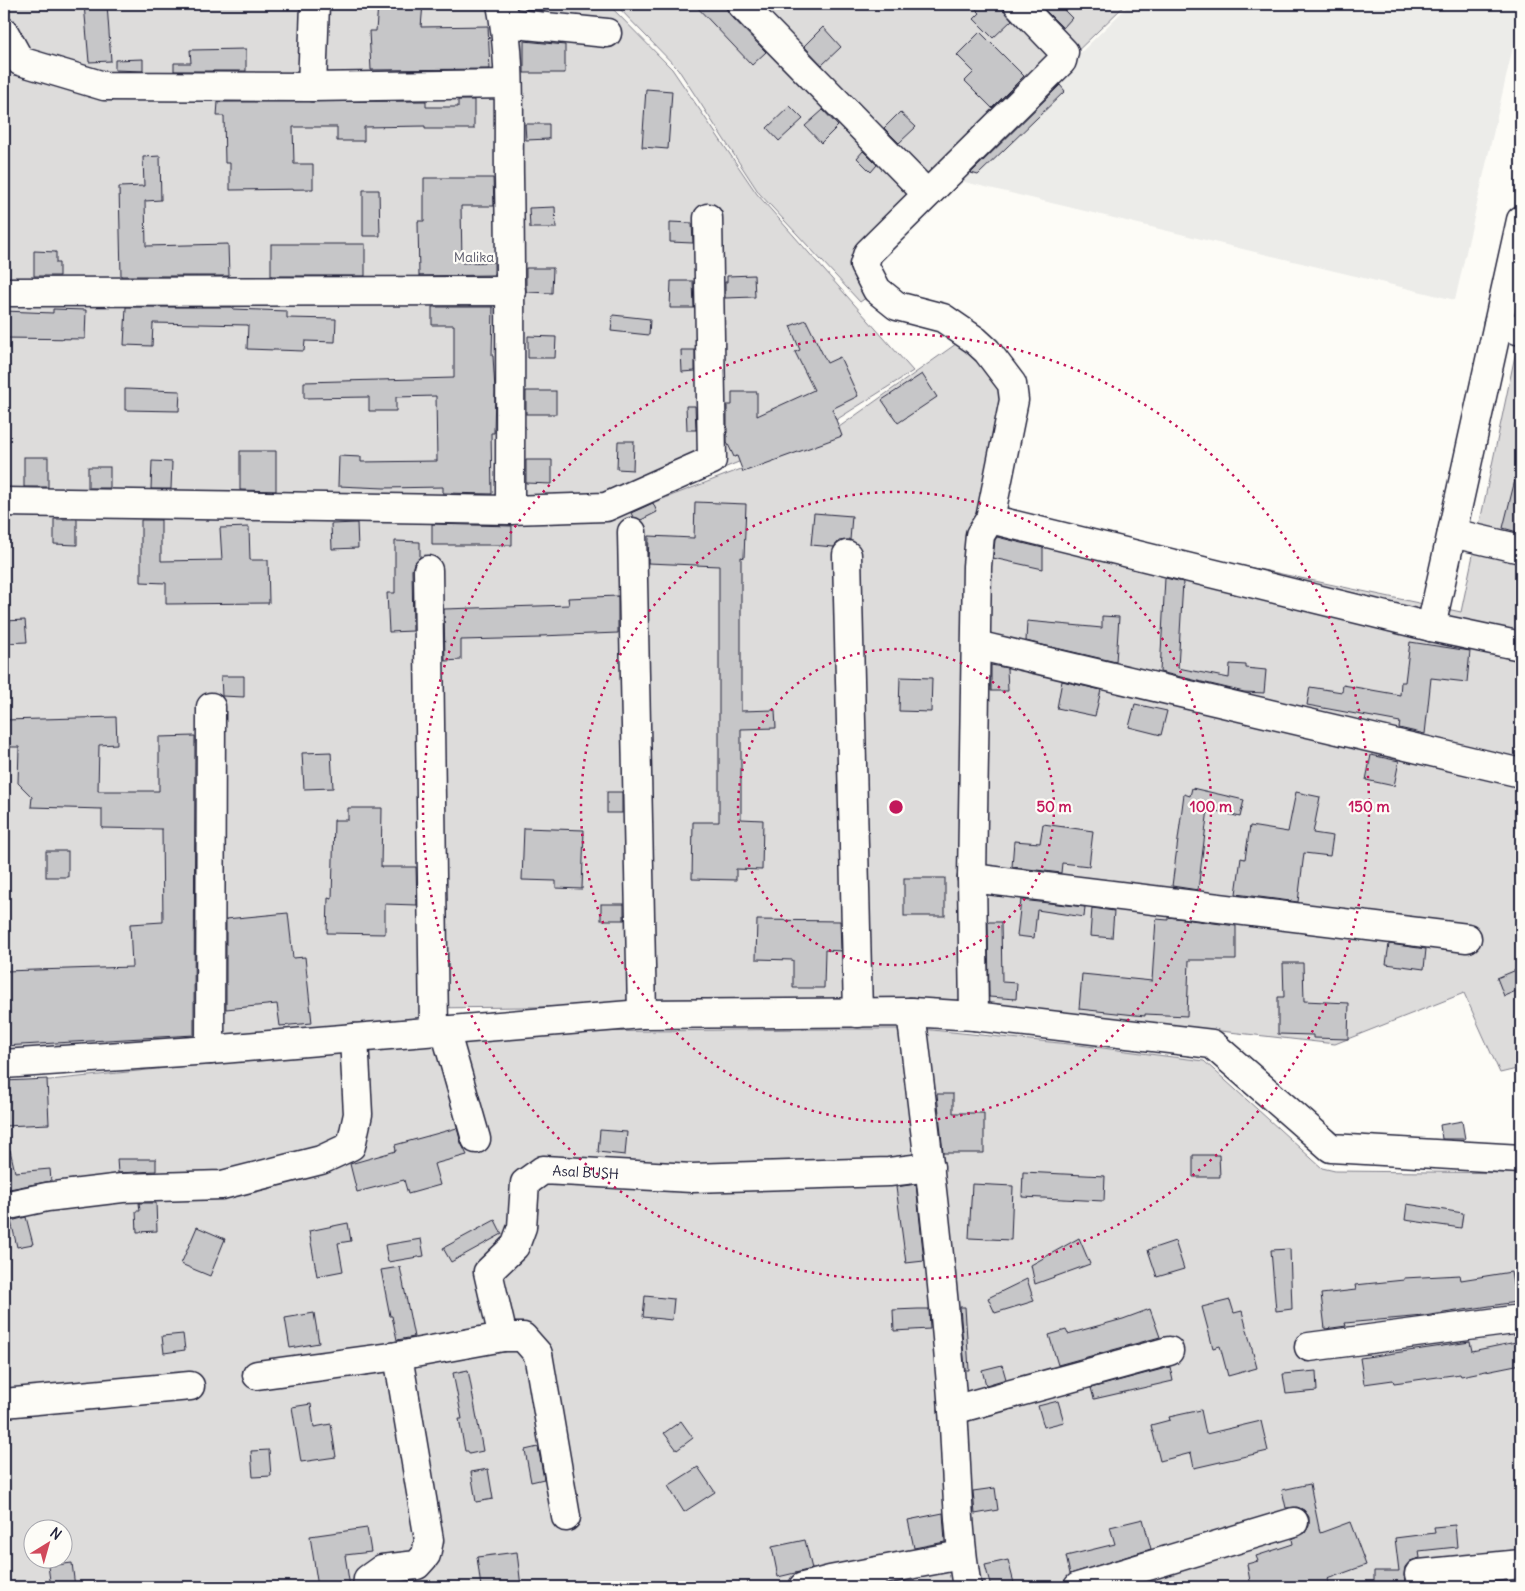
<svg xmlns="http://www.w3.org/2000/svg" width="1525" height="1591" font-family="Delius,sans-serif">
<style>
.built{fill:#ecece9}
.green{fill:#dddcdb;stroke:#807f8b;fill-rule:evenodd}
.building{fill:#c6c6c8;stroke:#22223b}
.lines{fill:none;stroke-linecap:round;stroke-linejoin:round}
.minor-casing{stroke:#22223b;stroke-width:31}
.minor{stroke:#fdfcf7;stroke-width:28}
.ring{fill:none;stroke:#c2185b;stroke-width:2.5;stroke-dasharray:2.5 5}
.labels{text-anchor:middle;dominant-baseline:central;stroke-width:4.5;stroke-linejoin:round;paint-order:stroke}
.park-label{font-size:14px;fill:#5a5a6b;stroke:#fdfcf7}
.street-label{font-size:14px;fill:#22223b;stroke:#fdfcf7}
.centre{fill:#c2185b;stroke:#fdfcf7;stroke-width:2.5}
.ring-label{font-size:15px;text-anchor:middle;font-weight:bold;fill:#c2185b;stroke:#fdfcf7;stroke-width:4.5;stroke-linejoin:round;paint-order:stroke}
</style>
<rect width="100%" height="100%" fill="#fdfcf7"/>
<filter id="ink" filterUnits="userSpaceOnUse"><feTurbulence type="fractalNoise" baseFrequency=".02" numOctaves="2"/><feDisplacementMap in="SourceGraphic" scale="10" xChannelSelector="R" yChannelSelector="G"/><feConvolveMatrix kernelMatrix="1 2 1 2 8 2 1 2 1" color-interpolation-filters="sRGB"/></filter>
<g filter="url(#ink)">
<polygon class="built" points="1130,4 1521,4 1521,12 1455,300 952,179"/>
<g class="green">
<polygon points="4,4 608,4 672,69 757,194 913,371 825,427 613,513 4,498"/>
<polygon points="615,4 1126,4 861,260 877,290 860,302 759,193 678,69"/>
<polygon points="1521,327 1521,1068 1500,1073 1464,993 1335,1044 982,1004 959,1000 724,1001 633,1006 425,1008 427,1019 4,1054 4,513 613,518 825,437 977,329 1023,374 989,512 1461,612"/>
<path d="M808,1029H922L1079,1045L1204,1061L1322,1168L1335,1171L1521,1173V1587H4V1081L50,1080L440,1040L578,1032ZM32,1528H62V1558H32Z"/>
</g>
<g class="building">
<polygon points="84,4 107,4 111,61 89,62"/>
<polygon points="378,4 423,4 421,27 488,26 490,69 371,70 369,31 376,31"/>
<polygon points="525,4 545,4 545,11 525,9"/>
<polygon points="694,4 726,4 726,8 730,15 766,52 752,65"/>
<polygon points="971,4 1003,4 1003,8 1012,20 993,38 974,19 980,13"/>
<polygon points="1039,4 1058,4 1072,18 1063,28"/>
<polygon points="823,27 841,47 822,65 804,46"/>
<polygon points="980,32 1024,76 992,108 965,81 974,72 957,55"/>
<polygon points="524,41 565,45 565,73 524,73"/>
<polygon points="246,49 246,71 174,71 174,63 191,63 190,50"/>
<polygon points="143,59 143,71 115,70 115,60"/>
<polygon points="1060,85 1065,91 978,175 971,173"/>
<polygon points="646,89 672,91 668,149 642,147"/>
<polygon points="458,100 474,100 474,129 425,129 425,126 364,127 364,141 337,141 337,127 293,127 294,164 313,164 313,189 230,190 230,163 225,163 224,116 217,116 218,102 426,101 426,107 458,107"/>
<polygon points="790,106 803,119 779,141 767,128"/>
<polygon points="823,110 838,126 821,143 805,126"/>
<polygon points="900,112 916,127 899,143 884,128"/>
<polygon points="525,124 549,124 549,139 526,140"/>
<polygon points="863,151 877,165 871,172 857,158"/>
<polygon points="160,156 161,200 145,201 146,246 228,244 229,276 121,276 119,187 144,186 143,157"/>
<polygon points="424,178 493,178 494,206 461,206 462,263 494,262 494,275 419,276 418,221 424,221"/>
<polygon points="363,190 379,190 380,236 363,236"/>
<polygon points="555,207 556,228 530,228 529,208"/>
<polygon points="670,222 692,223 693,243 670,242"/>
<rect x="271" y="244" width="94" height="32"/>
<polygon points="34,251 56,252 56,263 59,263 59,276 34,276"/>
<polygon points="526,268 553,268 552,293 526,292"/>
<polygon points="754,275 755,297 725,298 725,282 727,282 727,276"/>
<polygon points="671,281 693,281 694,308 670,308"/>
<polygon points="126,307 233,307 233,309 287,311 287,318 336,319 335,342 305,341 304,351 247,349 248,325 153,323 152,346 124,345"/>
<polygon points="432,307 493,307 492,356 493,356 495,391 494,433 491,433 492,494 443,493 443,487 384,488 338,486 339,456 361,457 361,462 437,461 436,396 396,397 396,411 369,411 369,397 304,398 304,382 454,378 454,325 432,325"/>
<polygon points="53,309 86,310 85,339 4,338 4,311 53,313"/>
<polygon points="613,315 650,319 649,335 611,331"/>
<polygon points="806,320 827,363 840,357 858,396 832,409 842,436 743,472 737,456 734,457 727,442 727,405 732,405 732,392 757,392 757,416 814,390 795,352 800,350 790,326"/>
<polygon points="528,336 556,337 555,358 528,358"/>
<polygon points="681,350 695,350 695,371 682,372"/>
<polygon points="922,374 937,397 898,423 882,400"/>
<polygon points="125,389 180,391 179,411 125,410"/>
<rect x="526" y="391" width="30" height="23"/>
<polygon points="686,406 695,406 696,430 687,430"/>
<polygon points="618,441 634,441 633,470 617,469"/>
<polygon points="240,451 276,451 276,491 240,490"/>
<rect x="24" y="457" width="24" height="30"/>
<polygon points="526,460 552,460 552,484 526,483"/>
<polygon points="152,461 172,462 171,489 151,489"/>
<rect x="88" y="467" width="22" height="21"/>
<polygon points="1515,480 1521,481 1521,533 1503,528"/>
<polygon points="695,502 746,504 744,558 741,557 741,711 775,710 776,728 741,729 741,819 763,820 762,870 736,869 736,880 692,879 693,822 719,822 719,566 648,563 649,536 694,538"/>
<polygon points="653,503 657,512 641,520 633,517 631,513"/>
<polygon points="814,513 852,516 850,540 839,541 834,547 811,545"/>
<polygon points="54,519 77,519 77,545 54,544"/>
<polygon points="141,520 161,520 161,561 222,560 220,528 249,527 250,560 268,560 269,603 166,604 166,583 141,582"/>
<polygon points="357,523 358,548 332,549 331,524"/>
<polygon points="432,524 512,526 512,545 432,545"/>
<polygon points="997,537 1043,548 1043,569 993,558 995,540"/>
<polygon points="395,541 420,542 420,557 414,563 412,570 413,631 389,632 387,593 395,593"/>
<polygon points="1165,578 1183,582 1178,668 1229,678 1230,664 1246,665 1246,668 1266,670 1264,693 1244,692 1160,672"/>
<polygon points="618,596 618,633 540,636 540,638 461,640 461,660 445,661 444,609 569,605 568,598"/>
<polygon points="1102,616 1119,617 1116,662 1026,641 1027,621 1102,628"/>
<polygon points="25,620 27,642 4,643 4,621"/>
<polygon points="1410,642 1470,651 1467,682 1431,678 1425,734 1399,728 1400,722 1307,705 1310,687 1342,692 1343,685 1400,695 1401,682 1405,682"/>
<polygon points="991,665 1007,668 1008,691 991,691"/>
<polygon points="221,676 244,676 244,697 222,696"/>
<polygon points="900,677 932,678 931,712 899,711"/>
<polygon points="1062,681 1101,690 1095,716 1057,708"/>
<polygon points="1135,704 1167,711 1161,735 1129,727"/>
<polygon points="116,717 117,744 99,745 98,791 159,791 159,737 195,736 194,1035 4,1046 4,971 132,967 130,924 163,922 162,829 102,828 102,809 31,807 32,797 18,783 19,747 4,747 4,720"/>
<polygon points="331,752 333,788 304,789 302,753"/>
<polygon points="1371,755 1399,761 1394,786 1366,780"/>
<polygon points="1192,788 1244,800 1240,817 1208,809 1198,890 1172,886 1184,794 1190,796"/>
<rect x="607" y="792" width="15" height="21"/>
<polygon points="1296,792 1320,797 1313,833 1333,836 1330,856 1304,853 1298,902 1236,894 1241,858 1245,859 1250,826 1288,832"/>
<polygon points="348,808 382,808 381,867 416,867 417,905 385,904 385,934 327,933 328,898 332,899 334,820 348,820"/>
<polygon points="1043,824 1093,831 1089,866 1062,863 1061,873 1012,867 1014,841 1040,843"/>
<polygon points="524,828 584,830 582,889 556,888 556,881 522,880"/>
<rect x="46" y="851" width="22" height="26"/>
<rect x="904" y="878" width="41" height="38"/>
<polygon points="1021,900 1085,907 1084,917 1037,910 1034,938 1017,936"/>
<rect x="601" y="904" width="23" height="16"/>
<polygon points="1092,908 1114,911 1112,938 1090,936"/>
<polygon points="288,913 293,958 305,957 312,1023 280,1026 277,1004 226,1009 226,919"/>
<polygon points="1168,917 1236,926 1236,960 1189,960 1187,1016 1145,1014 1145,1016 1079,1009 1082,974 1152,981 1156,919 1168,920"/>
<polygon points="757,920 840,921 841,951 825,950 824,988 793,988 793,960 756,959"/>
<polygon points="988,922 1001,922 1002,982 1017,983 1016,999 989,997"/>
<polygon points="1389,944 1426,949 1424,969 1386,964"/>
<polygon points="1283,963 1303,963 1304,1001 1349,1003 1348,1039 1313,1038 1313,1035 1278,1034 1278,997 1284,997"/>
<polygon points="1521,968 1521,989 1504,996 1497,978"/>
<polygon points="47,1079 49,1124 4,1126 4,1081"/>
<polygon points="937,1094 953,1094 953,1113 984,1113 984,1153 943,1153"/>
<polygon points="1462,1121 1465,1139 1442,1139 1440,1125"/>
<polygon points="457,1128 461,1143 467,1155 434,1164 440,1185 408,1194 404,1180 357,1192 350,1164 396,1151 395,1145"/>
<polygon points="600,1130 627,1132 625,1155 598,1152"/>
<polygon points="10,1150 15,1172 50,1169 51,1181 4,1190 4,1151"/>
<polygon points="1193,1155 1219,1155 1220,1177 1193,1177"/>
<polygon points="117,1159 156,1159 156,1171 118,1173"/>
<polygon points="1023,1172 1105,1176 1104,1201 1022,1197"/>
<polygon points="916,1184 924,1261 906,1263 896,1187"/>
<polygon points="972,1184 1013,1186 1011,1240 969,1238"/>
<polygon points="139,1203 156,1203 157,1231 137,1232 136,1211 140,1211"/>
<polygon points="1407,1204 1463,1213 1461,1228 1405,1220"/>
<polygon points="26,1217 33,1244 17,1247 11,1221"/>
<polygon points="495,1220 502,1234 451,1262 443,1248"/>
<polygon points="348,1223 351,1241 338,1243 343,1271 317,1276 309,1231"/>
<polygon points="197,1227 225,1239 210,1276 181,1264"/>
<polygon points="1079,1238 1090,1264 1035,1284 1031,1265"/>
<polygon points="421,1239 424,1256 388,1262 385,1245"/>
<polygon points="1175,1241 1184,1269 1157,1277 1148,1250"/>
<polygon points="1290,1249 1292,1309 1276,1311 1271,1250"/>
<polygon points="400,1267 414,1337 397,1340 392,1316 390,1316 381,1270"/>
<polygon points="1511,1272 1516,1302 1424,1316 1345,1323 1346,1326 1325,1329 1321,1294 1356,1290 1355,1285 1404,1280 1404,1278 1460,1275 1461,1280"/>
<polygon points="1027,1279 1034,1301 995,1313 988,1298"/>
<polygon points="645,1296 674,1299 672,1320 643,1317"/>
<polygon points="1230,1300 1234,1313 1242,1311 1257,1368 1228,1376 1220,1346 1213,1348 1202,1307"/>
<polygon points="960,1307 965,1307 969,1370 965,1370"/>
<polygon points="918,1309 929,1309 930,1329 894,1331 893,1310"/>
<polygon points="1150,1309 1160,1337 1058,1365 1049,1335 1066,1330 1068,1334 1123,1319"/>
<polygon points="314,1313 319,1343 290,1348 285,1318"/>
<polygon points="183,1334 185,1350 164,1353 162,1336"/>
<polygon points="1521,1341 1521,1364 1461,1376 1460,1374 1394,1383 1393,1380 1364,1384 1360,1358 1470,1342 1472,1351"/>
<polygon points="1002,1365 1006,1379 986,1385 982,1370"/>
<polygon points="1170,1367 1173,1381 1094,1399 1091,1388"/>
<polygon points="468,1370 483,1451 469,1454 468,1451 465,1451 459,1419 462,1419 453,1373"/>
<polygon points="1316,1371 1317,1391 1286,1394 1283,1374"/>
<polygon points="1058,1401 1064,1422 1044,1427 1038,1406"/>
<polygon points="311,1404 314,1427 331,1424 336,1457 301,1462 292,1407"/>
<polygon points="1201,1410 1206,1434 1261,1421 1268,1451 1194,1468 1191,1453 1160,1461 1151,1425 1170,1420 1169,1417"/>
<polygon points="681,1421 693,1438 677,1450 664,1433"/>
<polygon points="538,1447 544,1479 531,1482 525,1450"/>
<polygon points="269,1450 271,1476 253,1477 251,1451"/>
<polygon points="698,1467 715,1492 684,1512 668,1486"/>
<polygon points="488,1469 493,1499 476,1502 471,1472"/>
<polygon points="1310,1484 1320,1533 1350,1522 1366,1565 1327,1579 1330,1587 1251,1587 1247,1564 1258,1561 1256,1556 1293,1544 1292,1539 1305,1533 1309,1526 1309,1517 1304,1510 1297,1507 1286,1508 1282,1490"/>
<polygon points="995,1488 998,1510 975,1514 973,1491"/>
<polygon points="943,1513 945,1542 914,1548 908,1520"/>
<polygon points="1143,1519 1151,1549 1070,1574 1066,1556 1115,1544 1110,1527"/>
<polygon points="1455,1525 1457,1547 1419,1551 1420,1558 1410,1561 1405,1567 1404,1576 1406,1583 1411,1587 1374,1587 1374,1571 1399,1571 1395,1538 1435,1533 1434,1527"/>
<polygon points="367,1528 371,1552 345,1555 350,1587 318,1587 310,1536"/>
<polygon points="805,1540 812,1569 778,1577 772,1547"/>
<polygon points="517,1552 521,1587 481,1587 477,1557"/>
<polygon points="1008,1560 1015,1587 991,1587 985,1565"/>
<polygon points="72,1563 75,1587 51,1587 48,1566"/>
</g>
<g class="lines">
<defs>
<g id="minor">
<path d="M501,4C512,58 508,121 509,177C511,288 510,399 510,510"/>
<polyline points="741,4 927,194"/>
<polyline points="505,23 607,33"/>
<polyline points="4,32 20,61 104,86 312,87 508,84"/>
<polyline points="312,87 315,4"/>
<polyline points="4,292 511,291"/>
<polyline points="1498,325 1521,331"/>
<polyline points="4,502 510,510 606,507 712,460 708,218"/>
<polyline points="990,519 1431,627 1521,646"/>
<polyline points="632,532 642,1014"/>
<polyline points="1452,533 1521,549"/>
<polyline points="847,555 858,1013"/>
<polyline points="428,570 434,1030"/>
<polyline points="1431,627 1521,220"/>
<polyline points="976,645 1521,773"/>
<polyline points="972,878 1467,938"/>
<path d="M911,1012C927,1144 943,1277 953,1410C957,1469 957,1529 967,1587"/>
<polyline points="974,1016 972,878 977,566 980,535 990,519 1014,400 1012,384 987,351 975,340 943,318 897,306 877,290 864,265 868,253 1062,61 1064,52 1018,4"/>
<polyline points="445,1030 476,1139"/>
<polyline points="210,1050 211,707"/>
<polyline points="4,1064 210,1050 642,1014 911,1012 974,1016 1212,1044 1331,1148 1521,1159"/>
<polyline points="4,1206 47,1197 122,1188 222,1185 321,1160 351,1146 358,1114 354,1038"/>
<polyline points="503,1337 523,1337 538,1354 566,1517"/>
<polyline points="1309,1347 1521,1319"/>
<polyline points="257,1375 398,1356"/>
<polyline points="4,1403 190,1386"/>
<polyline points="953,1410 1169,1351"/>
<polyline points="1419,1574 1521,1564"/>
<path id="s1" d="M367,1587L368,1579L382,1569L417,1565L426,1555L429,1540L398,1356L503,1337L488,1272L515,1246L522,1227L525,1183L543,1170L692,1178L889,1172L930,1167"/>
<polyline points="803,1587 830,1580 961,1555"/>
<polyline points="1078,1587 1294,1522"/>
</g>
</defs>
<use href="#minor" class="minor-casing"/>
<use href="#minor" class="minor"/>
</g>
</g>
<g class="ring">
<circle cx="896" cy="807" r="158"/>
<circle cx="896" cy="807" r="315"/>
<circle cx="896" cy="807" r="473"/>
</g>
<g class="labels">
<g class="park-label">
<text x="474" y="257">Malika</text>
</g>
<g class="street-label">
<text stroke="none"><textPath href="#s1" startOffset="616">Asal BUSH</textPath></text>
</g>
</g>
<circle cx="896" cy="807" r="8" class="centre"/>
<g class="ring-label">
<text x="1054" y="812">50 m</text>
<text x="1211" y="812">100 m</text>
<text x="1369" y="812">150 m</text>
</g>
<rect width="1525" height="1591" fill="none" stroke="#fdfcf7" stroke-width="20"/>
<rect x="10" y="10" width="1505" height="1571" fill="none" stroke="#22223b" stroke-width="2" filter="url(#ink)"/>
<g transform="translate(48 1544) rotate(37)"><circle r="24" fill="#fdfcf7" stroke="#a5a5ac"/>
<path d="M0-4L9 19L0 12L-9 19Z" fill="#d1495b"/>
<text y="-8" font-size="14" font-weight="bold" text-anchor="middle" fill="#22223b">N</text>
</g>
</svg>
